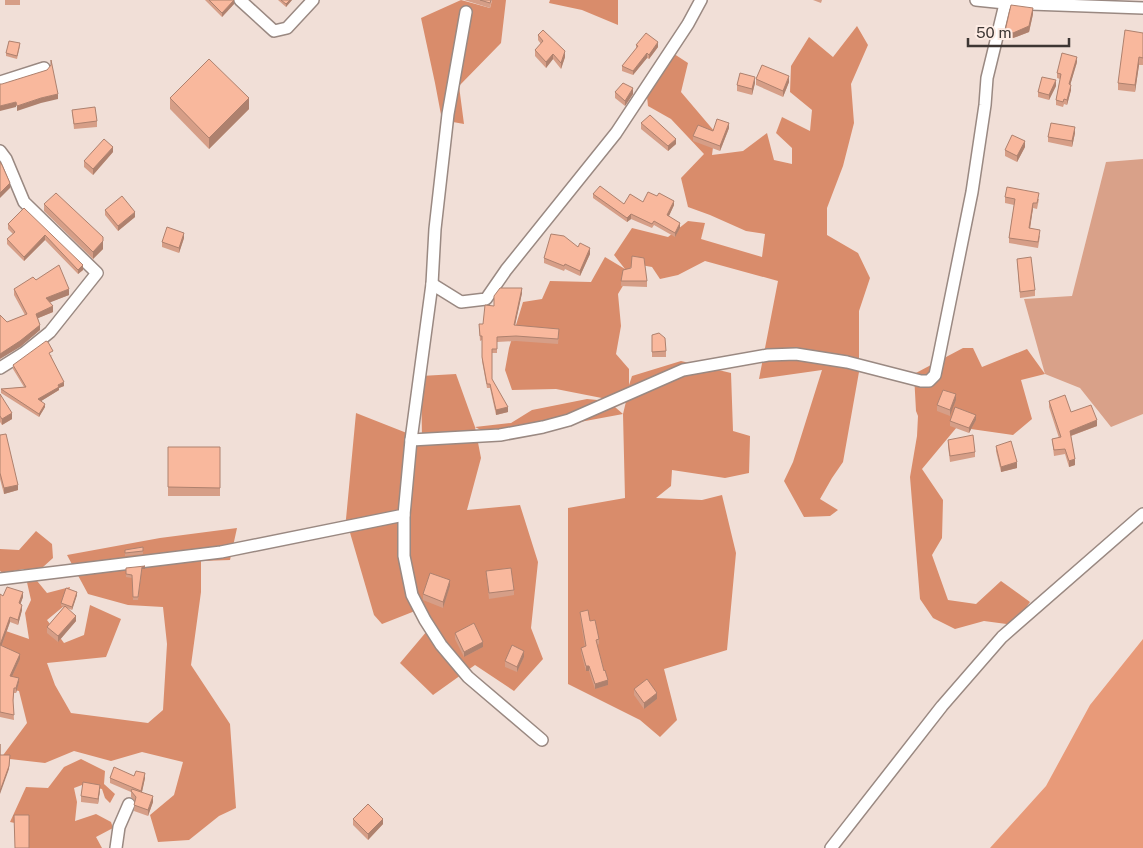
<svg xmlns="http://www.w3.org/2000/svg" width="1143" height="848" font-family="'Public Sans',sans-serif">
<style>
.green{fill:#d9a189}
.forest{fill:#d98c6b}
.water{fill:#e89a79}
.lines{fill:none;stroke-linecap:round;stroke-linejoin:round}
.minor-casing{stroke:#9a8982;stroke-width:14}
.minor{stroke:#fff;stroke-width:11}
.wall{fill:#d69e87}
.shaded-wall{fill:#ae816e}
.building{fill:#f9b89d;stroke:#ae816e}
</style>
<rect width="100%" height="100%" fill="#f1dfd7"/>
<polygon class="green" points="1143,159 1143,414 1111,427 1080,388 1045,374 1024,299 1072,296 1106,162"/>
<g class="forest">
<polygon points="461,0 490,8 492,0 506,0 501,43 459,86 464,124 442,120 435,83 421,18"/>
<polygon points="550,0 618,0 618,25 582,10 549,3"/>
<polygon points="857,26 868,45 851,84 854,123 843,166 827,208 827,235 858,253 870,278 859,311 859,372 843,462 832,478 820,499 838,510 830,516 804,517 784,481 793,462 822,370 759,379 778,281 705,261 678,275 660,279 652,267 635,264 626,271 630,274 618,294 621,326 616,354 629,369 629,385 632,376 681,361 731,373 733,431 750,436 749,473 725,478 672,470 671,486 656,498 702,500 722,495 736,553 727,650 664,669 677,720 660,737 640,720 568,684 568,508 625,498 623,414 510,435 489,434 475,427 481,458 467,510 520,505 538,562 531,628 543,659 514,691 475,665 433,695 400,663 427,631 415,611 382,624 374,615 346,519 356,413 422,439 421,376 456,374 475,427 511,423 532,410 587,399 608,401 623,414 629,389 612,400 556,389 512,390 505,370 509,348 523,302 542,299 550,281 591,282 605,257 625,269 614,255 632,228 668,237 688,221 705,223 701,239 762,257 765,234 746,231 710,215 688,207 681,178 704,154 671,119 648,106 645,78 665,48 688,63 681,92 715,132 712,155 743,151 767,133 774,160 792,164 792,148 776,133 782,117 810,131 812,110 790,92 791,66 809,37 833,57"/>
<polygon points="963,348 973,348 982,367 1027,349 1045,374 1021,380 1032,419 1013,435 957,427 922,469 943,500 942,538 932,555 948,600 976,604 1001,581 1030,602 1014,625 984,621 955,629 933,618 920,599 910,477 917,436 918,416 916,411 914,374"/>
<polygon points="237,528 230,560 201,561 201,592 191,665 230,724 236,808 219,816 189,840 158,842 150,815 174,795 183,762 142,752 111,761 74,751 45,763 1,758 27,723 19,691 0,687 0,629 29,639 25,613 31,600 24,569 3,573 0,571 0,549 19,550 36,531 52,544 53,558 33,576 47,593 70,587 64,606 47,620 64,643 84,635 90,605 121,619 106,657 47,663 55,685 71,713 148,723 163,710 167,644 163,607 128,605 88,594 67,555 160,538"/>
<polygon points="81,759 105,771 104,784 115,794 110,803 105,798 102,789 82,785 74,788 77,802 75,821 96,814 111,822 113,828 96,837 102,848 29,848 29,826 10,822 26,787 48,788 64,767"/>
</g>
<polygon class="water" points="1143,639 1143,848 990,848 1046,786 1090,705"/>
<g class="lines">
<defs>
<g id="minor">
<polyline points="240,0 274,31 287,28 313,0"/>
<polyline points="976,0 1005,3 1143,8"/>
<polyline points="0,82 44,68"/>
<polyline points="0,151 6,159 24,202 97,273 50,332 24,353 0,368"/>
<polyline points="432,284 435,229 448,114 466,12"/>
<polyline points="411,440 500,435 543,427 569,420 683,370 768,355 796,354 847,362 921,381 929,381 935,375 939,356 972,192 985,105 987,78 1006,0"/>
<polyline points="404,515 404,556 412,595 425,620 441,645 468,677 542,740"/>
<polyline points="0,579 221,552 404,515 411,440 432,284 461,302 486,299 506,270 616,133 688,24 701,0"/>
<polyline points="116,848 119,827 129,804"/>
<polyline points="831,848 942,706 1002,637 1143,514"/>
</g>
</defs>
<use href="#minor" class="minor-casing"/>
<use href="#minor" class="minor"/>
</g>
<g class="wall">
<rect x="5" y="0" width="15" height="5"/>
<polygon points="205,0 234,0 234,4 222,17"/>
<polygon points="278,0 292,0 286,7"/>
<polygon points="464,0 492,0 490,8"/>
<polygon points="813,0 822,0 821,3"/>
<polygon points="1033,14 1029,32 1013,38 1005,36 1005,31"/>
<polygon points="1143,33 1143,65 1139,65 1135,92 1118,90 1118,83"/>
<polygon points="538,35 565,57 561,69 553,59 546,68 535,56 535,50 541,44 538,40"/>
<polygon points="636,45 658,47 649,59 647,58 633,75 622,71 622,66 636,49"/>
<polygon points="20,46 17,59 6,56 6,53"/>
<polygon points="1077,62 1070,85 1071,90 1067,105 1064,104 1063,107 1056,105 1056,100 1060,79 1057,78 1057,73"/>
<polygon points="756,79 789,82 783,97 756,85"/>
<polygon points="755,83 752,95 737,91 737,85"/>
<polygon points="1056,86 1049,100 1038,97 1038,92"/>
<polygon points="615,92 633,94 625,106 615,98"/>
<polygon points="170,98 249,109 209,149 170,109"/>
<polygon points="72,110 97,121 97,127 74,129"/>
<polygon points="641,123 676,144 668,151 641,129"/>
<polygon points="729,128 720,151 693,141 693,136"/>
<polygon points="1075,133 1072,147 1048,142 1048,137"/>
<polygon points="1025,147 1017,162 1005,156 1005,150"/>
<polygon points="113,152 93,175 84,167 84,161"/>
<polygon points="593,194 624,204 643,202 674,205 669,216 680,228 675,237 654,225 652,228 631,219 627,222 593,198"/>
<polygon points="1005,197 1039,199 1037,209 1033,208 1030,229 1040,236 1038,248 1009,243 1009,238 1014,205 1005,203"/>
<polygon points="44,204 103,249 93,259 44,211"/>
<polygon points="24,208 83,270 78,274 45,240 24,261 7,244 7,239 13,234 8,229 8,224"/>
<polygon points="105,210 135,217 118,231 105,215"/>
<polygon points="184,238 179,253 162,247 162,242"/>
<polygon points="578,247 590,254 580,276 565,269 564,271 544,263 544,258"/>
<polygon points="1017,259 1035,290 1035,296 1020,298"/>
<polygon points="36,280 69,295 50,302 53,312 38,318 40,330 20,347 7,322 25,315 14,295 14,289"/>
<polygon points="621,281 647,281 647,287 621,286"/>
<polygon points="522,293 515,325 559,333 558,344 516,341 497,342 497,353 492,353 492,380 508,412 496,415 490,388 487,388 482,361 482,340 480,341 479,324 483,324 494,306"/>
<polygon points="652,335 666,351 666,357 652,357"/>
<polygon points="53,355 51,356 64,386 59,388 59,390 41,401 45,407 39,417 1,393 1,389 24,387 13,369 13,365"/>
<polygon points="0,394 12,419 2,425 0,422"/>
<polygon points="956,400 950,416 937,411 937,405"/>
<polygon points="1049,401 1097,426 1071,436 1075,465 1069,467 1065,454 1054,456 1052,439 1059,438 1049,407"/>
<polygon points="976,420 969,433 950,426 950,421"/>
<polygon points="0,435 18,490 4,494 0,479"/>
<polygon points="948,440 975,452 975,457 950,462 948,446"/>
<polygon points="996,446 1017,468 1001,472 996,451"/>
<rect x="168" y="447" width="52" height="49"/>
<polygon points="143,547 143,554 125,556 125,550"/>
<polygon points="126,568 145,569 142,569 138,600 133,600 132,578 126,577"/>
<polygon points="486,571 514,590 514,595 489,599"/>
<polygon points="450,586 443,608 423,600 423,594"/>
<polygon points="0,594 3,596 23,597 20,604 22,610 18,625 10,622 2,645 20,659 12,677 19,682 16,693 14,693 13,703 14,720 0,717"/>
<polygon points="77,595 72,610 67,608 76,621 58,642 47,633 47,627 64,607 61,606 61,603"/>
<polygon points="580,612 590,621 599,639 599,644 597,645 608,685 595,689 589,671 586,671 581,653 581,648 585,647 580,617"/>
<polygon points="455,633 483,647 464,657 455,639"/>
<polygon points="524,657 517,672 505,667 505,661"/>
<polygon points="634,689 657,699 644,709 634,695"/>
<polygon points="134,776 145,778 142,792 153,802 148,816 134,811 135,801 131,797 131,792 110,783 110,778"/>
<polygon points="100,790 98,804 81,802 81,796"/>
<polygon points="353,819 383,824 368,840 353,825"/>
</g>
<g class="shaded-wall">
<polygon points="234,0 234,4 222,17 222,13"/>
<polygon points="290,0 292,0 286,7 286,4"/>
<polygon points="1033,8 1033,14 1029,32 1013,38 1013,33"/>
<polygon points="658,42 658,47 649,59 649,55"/>
<polygon points="565,51 565,57 561,69 561,63"/>
<polygon points="647,53 647,58 633,75 633,71"/>
<polygon points="553,54 553,59 546,68 546,62"/>
<polygon points="1077,57 1077,62 1069,89 1069,84"/>
<polygon points="1139,57 1139,65 1135,92 1135,85"/>
<polygon points="789,76 789,82 783,97 783,91"/>
<polygon points="755,77 755,83 752,95 752,89"/>
<polygon points="1056,80 1056,86 1049,100 1049,95"/>
<polygon points="1071,85 1071,90 1067,105 1067,100"/>
<polygon points="633,88 633,94 625,106 625,101"/>
<polygon points="58,94 58,99 41,103 17,111 17,106 41,98"/>
<polygon points="249,98 249,109 209,149 209,138"/>
<polygon points="16,102 16,107 0,111 0,106"/>
<polygon points="729,123 729,128 720,151 720,146"/>
<polygon points="1075,127 1075,133 1072,147 1072,141"/>
<polygon points="676,139 676,144 668,151 668,146"/>
<polygon points="1025,141 1025,147 1017,162 1017,156"/>
<polygon points="113,147 113,152 93,175 93,169"/>
<polygon points="10,183 10,188 0,198 0,193"/>
<polygon points="674,201 674,205 667,220 667,215"/>
<polygon points="1033,203 1033,208 1029,234 1029,228"/>
<polygon points="135,212 135,217 118,231 118,226"/>
<polygon points="631,214 631,219 627,222 627,218"/>
<polygon points="680,223 680,228 675,237 675,233"/>
<polygon points="184,233 184,238 179,253 179,248"/>
<polygon points="45,235 45,240 24,261 24,257"/>
<polygon points="103,241 103,249 93,259 93,252"/>
<polygon points="590,248 590,254 580,276 580,271"/>
<polygon points="83,265 83,270 78,274 78,270"/>
<polygon points="522,288 522,293 514,330 514,325"/>
<polygon points="69,289 69,295 46,304 46,298"/>
<polygon points="53,306 53,312 36,319 36,314"/>
<polygon points="40,325 40,330 20,347 0,359 0,354"/>
<polygon points="64,382 64,386 59,388 59,390 38,403 38,399"/>
<polygon points="956,394 956,400 950,416 950,410"/>
<polygon points="45,404 45,407 39,417 39,414"/>
<polygon points="508,407 508,412 496,415 496,410"/>
<polygon points="12,413 12,419 2,425 2,419"/>
<polygon points="976,415 976,420 969,433 969,428"/>
<polygon points="1097,420 1097,426 1070,436 1070,431"/>
<polygon points="1075,459 1075,465 1069,467 1069,461"/>
<polygon points="1017,462 1017,468 1001,472 1001,467"/>
<polygon points="18,485 18,490 4,494 4,488"/>
<polygon points="145,566 145,569 142,569 138,600 142,567"/>
<polygon points="450,580 450,586 443,608 443,602"/>
<polygon points="23,592 23,597 19,608 19,603"/>
<polygon points="77,592 77,595 72,610 72,607"/>
<polygon points="22,605 22,610 18,625 18,620"/>
<polygon points="76,616 76,621 58,642 58,636"/>
<polygon points="10,617 10,622 0,650 0,645"/>
<polygon points="483,642 483,647 464,657 464,652"/>
<polygon points="524,651 524,657 517,672 517,667"/>
<polygon points="20,654 20,659 10,681 10,676"/>
<rect x="586" y="666" width="3" height="5"/>
<polygon points="19,678 19,682 16,693 16,688"/>
<polygon points="608,680 608,685 595,689 595,684"/>
<polygon points="657,693 657,699 644,709 644,703"/>
<polygon points="10,755 9,769 0,794 0,791"/>
<polygon points="145,773 145,778 141,796 141,791"/>
<polygon points="100,785 100,790 98,804 98,799"/>
<polygon points="153,796 153,802 148,816 148,810"/>
<polygon points="383,819 383,824 368,840 368,834"/>
</g>
<g class="building">
<polygon points="209,0 234,0 222,13"/>
<polygon points="281,0 290,0 286,4"/>
<polygon points="480,0 491,0 490,3"/>
<polygon points="1011,5 1033,8 1029,26 1013,33 1005,31"/>
<polygon points="543,30 565,51 561,63 553,54 546,62 535,50 543,41 538,35"/>
<polygon points="1125,30 1143,33 1143,58 1139,57 1135,85 1118,83"/>
<polygon points="646,33 658,42 649,55 647,53 633,71 622,66 638,46 636,45"/>
<polygon points="9,41 20,43 17,56 6,53"/>
<polygon points="1062,53 1077,57 1069,84 1071,85 1067,100 1064,99 1063,102 1056,100 1061,74 1057,73"/>
<polygon points="209,59 249,98 209,138 170,98"/>
<polygon points="51,60 58,94 41,98 17,106 16,102 0,106 0,84 2,84 47,70 51,65"/>
<polygon points="762,65 789,76 783,91 756,79"/>
<polygon points="740,73 755,77 752,89 737,85"/>
<polygon points="1042,77 1056,80 1049,95 1038,92"/>
<polygon points="623,83 633,88 625,101 615,92"/>
<polygon points="95,107 97,121 74,124 72,110"/>
<polygon points="650,115 676,139 668,146 641,123"/>
<polygon points="717,119 729,123 720,146 693,136 698,125 713,131"/>
<polygon points="1051,123 1075,127 1072,141 1048,137"/>
<polygon points="1012,135 1025,141 1017,156 1005,150"/>
<polygon points="104,139 113,147 93,169 84,161"/>
<polygon points="0,162 2,165 10,183 0,193"/>
<polygon points="600,186 624,204 630,194 643,202 648,192 657,196 659,193 674,201 667,215 680,223 675,233 654,221 652,224 631,214 627,218 593,194"/>
<polygon points="1007,187 1039,193 1037,203 1033,203 1029,228 1040,230 1038,242 1009,238 1015,199 1005,197"/>
<polygon points="56,193 103,237 103,241 93,252 44,204"/>
<polygon points="122,196 135,212 118,226 105,210"/>
<polygon points="24,208 83,265 78,270 45,235 24,257 7,239 15,232 8,224"/>
<polygon points="167,227 184,233 179,248 162,242"/>
<polygon points="551,234 564,236 578,247 580,243 590,248 580,271 565,264 564,266 544,258"/>
<polygon points="632,256 644,258 647,281 621,281 623,270 631,268"/>
<polygon points="1031,257 1035,290 1020,292 1017,259"/>
<polygon points="59,265 69,289 46,298 53,306 36,314 40,325 20,341 0,354 0,315 7,322 27,314 14,289 33,277 36,280"/>
<polygon points="500,288 522,288 514,325 559,329 558,339 516,336 497,337 497,349 492,349 492,379 508,407 496,410 490,384 487,384 482,357 482,336 480,336 479,324 483,324 485,305 494,306 494,296"/>
<polygon points="659,333 665,338 666,351 652,352 652,335"/>
<polygon points="46,341 48,342 53,351 49,353 64,382 58,385 59,387 38,399 45,404 39,414 1,389 26,387 13,365"/>
<polygon points="943,390 956,394 950,410 937,405"/>
<polygon points="0,394 12,413 2,419 0,416"/>
<polygon points="1065,395 1071,412 1091,405 1097,420 1070,431 1075,459 1069,461 1065,449 1054,450 1052,439 1061,437 1049,401"/>
<polygon points="955,407 976,415 969,428 950,421"/>
<polygon points="6,434 18,485 4,488 0,473 0,435"/>
<polygon points="973,435 975,452 950,456 948,440"/>
<polygon points="1011,441 1017,462 1001,467 996,446"/>
<polygon points="168,447 220,447 220,488 168,487"/>
<polygon points="143,547 143,551 125,553 125,550"/>
<polygon points="145,566 142,567 138,597 133,597 132,575 126,574 126,568"/>
<polygon points="511,568 514,590 489,593 486,571"/>
<polygon points="430,573 450,580 443,602 423,594"/>
<polygon points="7,587 23,592 19,603 22,605 18,620 10,617 0,645 20,654 10,676 19,678 16,688 14,688 13,700 14,715 0,712 0,594 3,596"/>
<polygon points="66,588 77,592 72,607 61,603"/>
<polygon points="65,606 76,616 58,636 47,627"/>
<polygon points="588,610 590,621 595,620 599,639 596,640 604,671 605,670 608,680 595,684 589,666 586,666 581,648 586,646 580,612"/>
<polygon points="474,623 483,642 464,652 455,633"/>
<polygon points="512,645 524,651 517,667 505,661"/>
<polygon points="647,679 657,693 644,703 634,689"/>
<polygon points="0,744 0,755 10,755 9,766 0,791"/>
<polygon points="114,767 134,776 136,771 145,773 141,791 110,778"/>
<polygon points="83,782 100,785 98,799 81,796"/>
<polygon points="132,789 153,796 148,810 134,805 136,797 131,791"/>
<polygon points="368,804 383,819 368,834 353,819"/>
<polygon points="14,815 29,815 29,848 15,848"/>
</g>
<path d="M968 38v8h101v-8" fill="none" stroke="#3d3633" stroke-width="2.5"/>
<text x="976" y="38" font-size="15" fill="#3d3633" stroke="#feece4" stroke-width="4" paint-order="stroke">50 m</text>
</svg>
